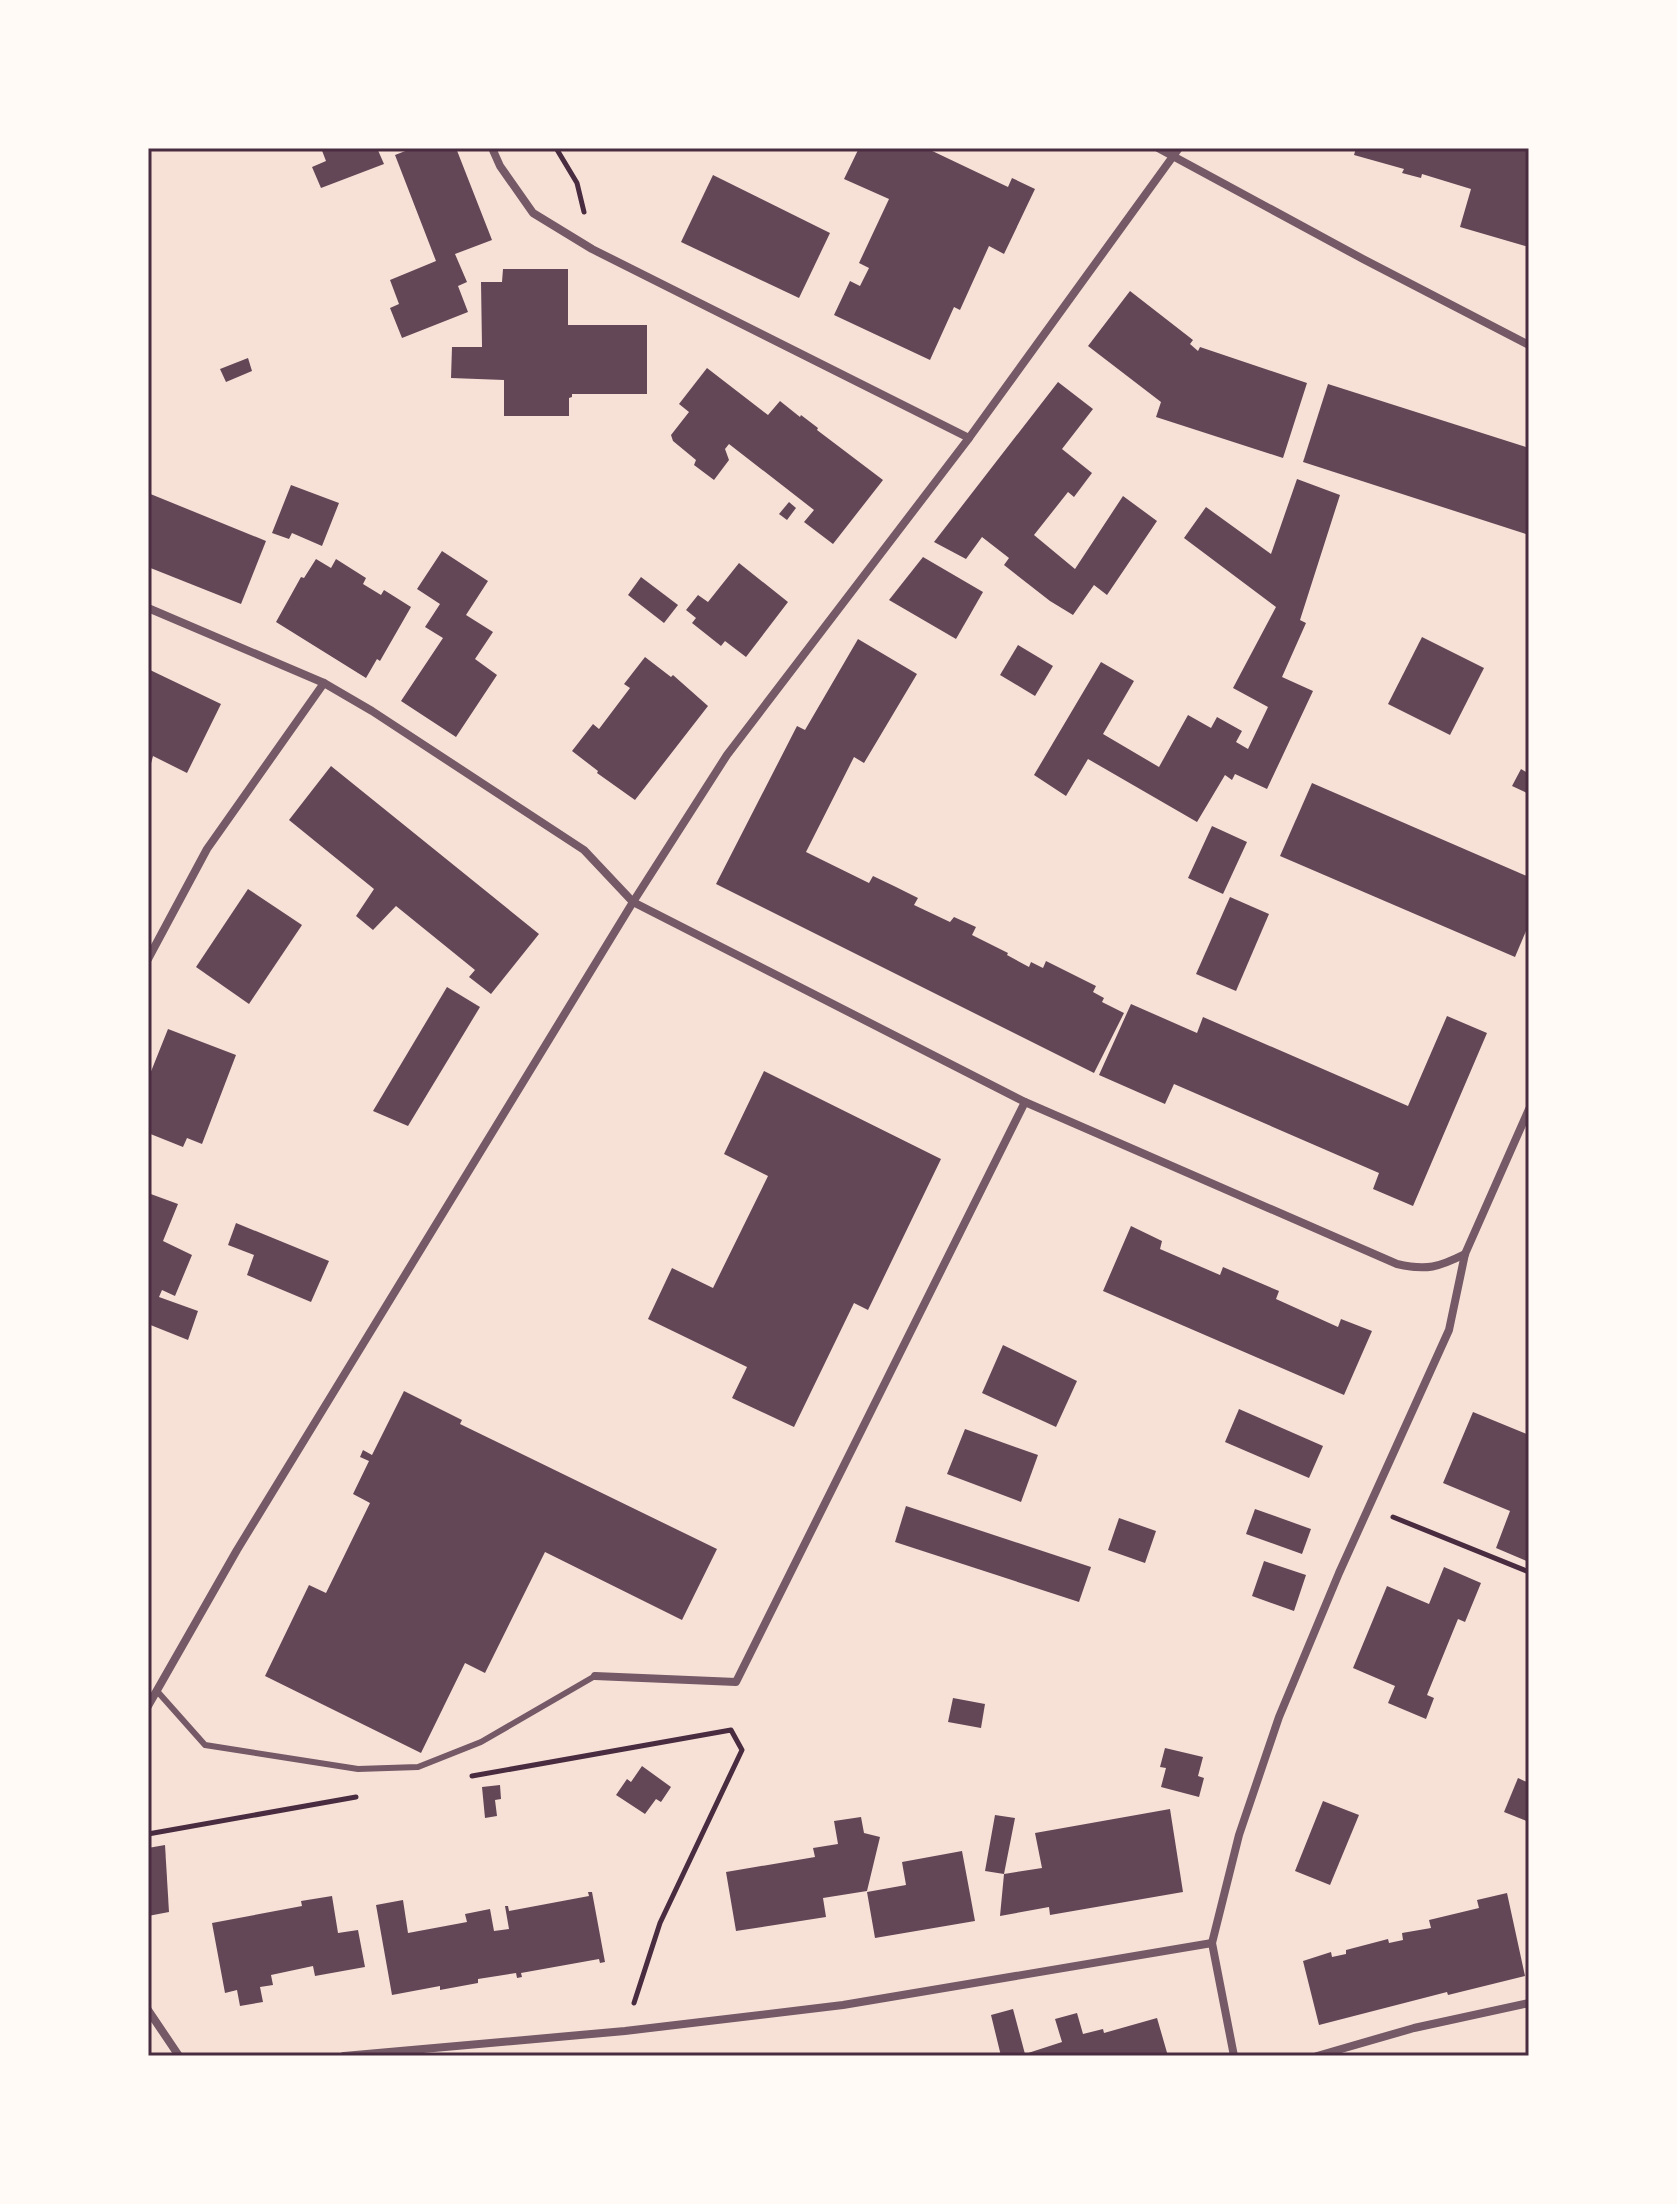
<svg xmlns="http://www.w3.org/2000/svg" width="1677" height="2204" font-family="'Golos Text',sans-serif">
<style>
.building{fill:#644757}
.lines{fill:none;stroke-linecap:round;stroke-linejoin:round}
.path{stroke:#4a2c40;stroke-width:5}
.service{stroke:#755966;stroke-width:6}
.minor{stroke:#755966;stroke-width:8}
.neatline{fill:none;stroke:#4a2c40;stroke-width:3}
</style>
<rect width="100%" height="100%" fill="#f7e1d7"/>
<g class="building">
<polygon points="321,148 377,148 384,164 321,188 312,167 326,161"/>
<polygon points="413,148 456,148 492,240 455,254 467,282 458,286 468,312 402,338 390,308 399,304 390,280 436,261 395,155"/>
<polygon points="859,148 926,148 1008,187 1012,178 1035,189 1004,254 989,246 960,310 954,307 930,360 834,315 850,281 860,286 869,268 859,263 889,199 844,179"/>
<polygon points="1356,148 1529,148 1529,247 1460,227 1471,189 1422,174 1421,178 1402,173 1404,169 1354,155"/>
<polygon points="713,175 830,233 799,298 681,242"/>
<polygon points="503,269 568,269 568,325 647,325 647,394 572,394 572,397 569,398 569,416 504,416 504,380 451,378 452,347 482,347 481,282 502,282"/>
<polygon points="1130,291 1193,340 1190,344 1198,351 1200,347 1307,383 1283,458 1156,417 1161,402 1088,346"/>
<polygon points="248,358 252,371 226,382 220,369"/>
<polygon points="707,368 768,415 780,401 800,417 801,415 818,428 817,430 883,480 833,544 804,522 814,510 729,444 725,449 729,460 714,480 694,465 696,460 673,441 671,435 689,412 679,404"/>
<polygon points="1058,382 1093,409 1062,449 1092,473 1074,497 1068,492 1034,535 1075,569 1123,496 1157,521 1107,595 1094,585 1073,615 1050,601 1004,565 1009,558 982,537 966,559 934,542"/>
<polygon points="1328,384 1529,448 1529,535 1303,462"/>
<polygon points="1297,479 1340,495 1300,620 1306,623 1282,677 1313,691 1267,789 1235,774 1232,780 1225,775 1197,822 1088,759 1066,796 1034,775 1101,662 1134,681 1103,734 1159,767 1188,715 1211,728 1217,717 1242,731 1236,742 1248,749 1268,707 1233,688 1276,607 1184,538 1206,507 1271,554"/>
<polygon points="291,485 339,503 322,546 292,533 289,539 272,533"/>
<polygon points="148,493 266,541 241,604 148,567"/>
<polygon points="789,502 796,508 787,520 779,514"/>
<polygon points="442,551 488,581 466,615 493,632 475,659 497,675 456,737 401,701 443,638 425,627 440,604 417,589"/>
<polygon points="923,557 983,592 956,639 889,600"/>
<polygon points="316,559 331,568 336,559 366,578 363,584 381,595 384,590 411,607 380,661 377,659 366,678 276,622 301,577 304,578"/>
<polygon points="739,563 788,602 746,657 725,641 721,646 692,623 696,618 686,610 698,595 708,602"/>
<polygon points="641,577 678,605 664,623 628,595"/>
<polygon points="1422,637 1484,668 1450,735 1388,704"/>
<polygon points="858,639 917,674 864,763 854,757 806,852 869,883 873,876 896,887 918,898 914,905 950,922 954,917 976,927 972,935 1008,953 1007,955 1029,967 1031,962 1043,968 1046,961 1096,986 1093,992 1104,998 1102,1002 1124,1013 1094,1073 716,884 797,726 805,730"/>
<polygon points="1018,645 1053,666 1035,696 1000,675"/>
<polygon points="645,657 671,677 673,675 708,706 635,800 597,773 598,771 572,751 593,724 599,729 630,688 624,684"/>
<polygon points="148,669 221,704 187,773 153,756 148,775"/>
<polygon points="331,766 539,934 491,994 469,977 475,970 396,906 373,930 356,916 374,889 289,820"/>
<polygon points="1529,767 1529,794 1512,786 1521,769 1526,772"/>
<polygon points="1312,783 1529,877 1529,924 1515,957 1280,856"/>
<polygon points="1212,826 1247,842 1223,894 1188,878"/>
<polygon points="248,889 302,925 249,1004 196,967"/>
<polygon points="1230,897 1269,914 1236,991 1196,974"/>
<polygon points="447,987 480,1007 408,1126 373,1111"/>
<polygon points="1131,1004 1197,1033 1203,1017 1408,1106 1447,1016 1487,1033 1413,1206 1373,1189 1379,1173 1174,1084 1165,1104 1099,1075"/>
<polygon points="168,1029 236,1055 202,1144 187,1138 183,1147 148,1133 148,1079"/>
<polygon points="764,1071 941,1159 868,1310 854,1303 794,1427 732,1398 747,1367 648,1319 672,1268 713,1288 768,1176 724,1154"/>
<polygon points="148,1193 178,1204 163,1241 192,1255 175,1296 162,1290 159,1297 198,1311 188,1340 148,1324"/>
<polygon points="236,1223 329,1261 311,1302 247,1275 254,1255 228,1245"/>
<polygon points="1131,1226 1162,1241 1160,1249 1220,1275 1223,1267 1279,1291 1276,1299 1338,1327 1341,1319 1372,1331 1344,1395 1103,1291"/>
<polygon points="1003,1345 1077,1381 1056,1427 982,1393"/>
<polygon points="404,1391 462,1420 460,1424 717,1549 682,1620 545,1552 485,1673 465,1663 421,1753 265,1676 309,1585 326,1593 370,1503 353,1494 369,1461 360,1457 363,1450 372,1455"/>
<polygon points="1239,1409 1323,1446 1309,1478 1225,1442"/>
<polygon points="1473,1412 1529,1435 1529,1562 1496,1548 1510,1511 1443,1483"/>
<polygon points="965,1429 1038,1455 1021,1502 947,1474"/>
<polygon points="906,1506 1091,1567 1079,1602 895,1542"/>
<polygon points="1255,1509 1311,1529 1302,1554 1246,1534"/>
<polygon points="1119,1518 1156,1531 1145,1563 1108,1550"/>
<polygon points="1264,1561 1306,1575 1294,1611 1252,1596"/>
<polygon points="1444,1567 1481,1583 1465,1622 1458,1619 1427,1695 1434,1698 1426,1719 1388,1703 1395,1686 1353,1668 1387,1586 1429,1604"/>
<polygon points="953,1698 985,1704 981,1728 948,1722"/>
<polygon points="1165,1748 1203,1757 1198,1776 1204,1778 1199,1797 1161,1787 1166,1768 1160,1767"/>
<polygon points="642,1766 671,1787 661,1802 656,1799 645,1814 616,1795 627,1779 631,1782"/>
<polygon points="1518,1778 1529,1783 1529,1822 1504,1812"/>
<polygon points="500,1785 501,1799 495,1800 497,1816 485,1818 482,1787"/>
<polygon points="1323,1801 1359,1815 1330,1885 1295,1871"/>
<polygon points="1170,1809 1183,1892 1050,1915 1049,1907 1000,1916 1004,1874 985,1871 995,1815 1015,1818 1004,1874 1042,1868 1035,1833"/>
<polygon points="861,1817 864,1833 880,1837 867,1891 823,1898 826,1917 736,1931 726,1872 815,1857 813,1848 838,1844 834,1821"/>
<polygon points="165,1845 169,1912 148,1916 148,1848"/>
<polygon points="962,1851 975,1921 875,1938 867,1892 906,1885 902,1862"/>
<polygon points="588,1892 592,1892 605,1962 600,1963 599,1959 521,1973 522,1977 517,1978 516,1973 478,1979 478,1983 440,1990 440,1986 392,1995 376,1905 403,1900 408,1933 467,1922 465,1914 490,1909 494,1931 509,1929 505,1906 508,1906 509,1911 589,1896"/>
<polygon points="1507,1893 1525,1976 1448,1995 1447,1992 1319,2025 1303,1961 1331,1952 1332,1957 1346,1954 1346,1950 1388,1939 1389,1943 1403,1940 1402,1933 1431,1928 1429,1920 1479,1908 1477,1900"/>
<polygon points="332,1896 338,1933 358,1930 365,1967 315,1976 313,1966 271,1975 273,1985 260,1987 263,2002 240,2006 237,1990 225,1993 212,1923 302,1906 301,1901"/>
<polygon points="1013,2009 1025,2054 1062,2042 1055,2019 1077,2013 1083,2034 1103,2029 1104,2033 1157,2018 1168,2056 1001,2056 991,2015"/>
</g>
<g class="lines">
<g class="path">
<polyline points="556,148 577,183 584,212"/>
<polyline points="1393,1517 1529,1572"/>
<polyline points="472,1776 731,1730 742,1750 660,1923 634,2003"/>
<polyline points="148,1834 356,1797"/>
</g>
<polyline class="service" points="157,1691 205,1745 358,1769 418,1767 481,1742 595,1676"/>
<g class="minor">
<polyline points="492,148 500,166 533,213 592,249 969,438"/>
<polyline points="1158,148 1363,259 1529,345"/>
<path d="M148,608L324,683L372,711L584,850L633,902L1025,1102L1397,1264C1427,1271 1439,1267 1465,1254"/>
<polyline points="148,959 207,849 324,683"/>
<polyline points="595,1676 736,1682 1025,1102"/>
<polyline points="148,1706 237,1550 333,1393 633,902 727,755 969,438 1179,148"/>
<polyline points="148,2010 179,2056"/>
<polyline points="344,2056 625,2031 843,2005 1212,1943"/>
<polyline points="1234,2056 1212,1943 1239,1835 1279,1717 1339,1573 1449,1330 1465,1254 1529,1109"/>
<polyline points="1317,2056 1414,2028 1529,2003"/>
</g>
</g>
<rect width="1677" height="2204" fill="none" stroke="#fffaf5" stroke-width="300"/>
<rect x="150" y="150" width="1377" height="1904" class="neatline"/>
</svg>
